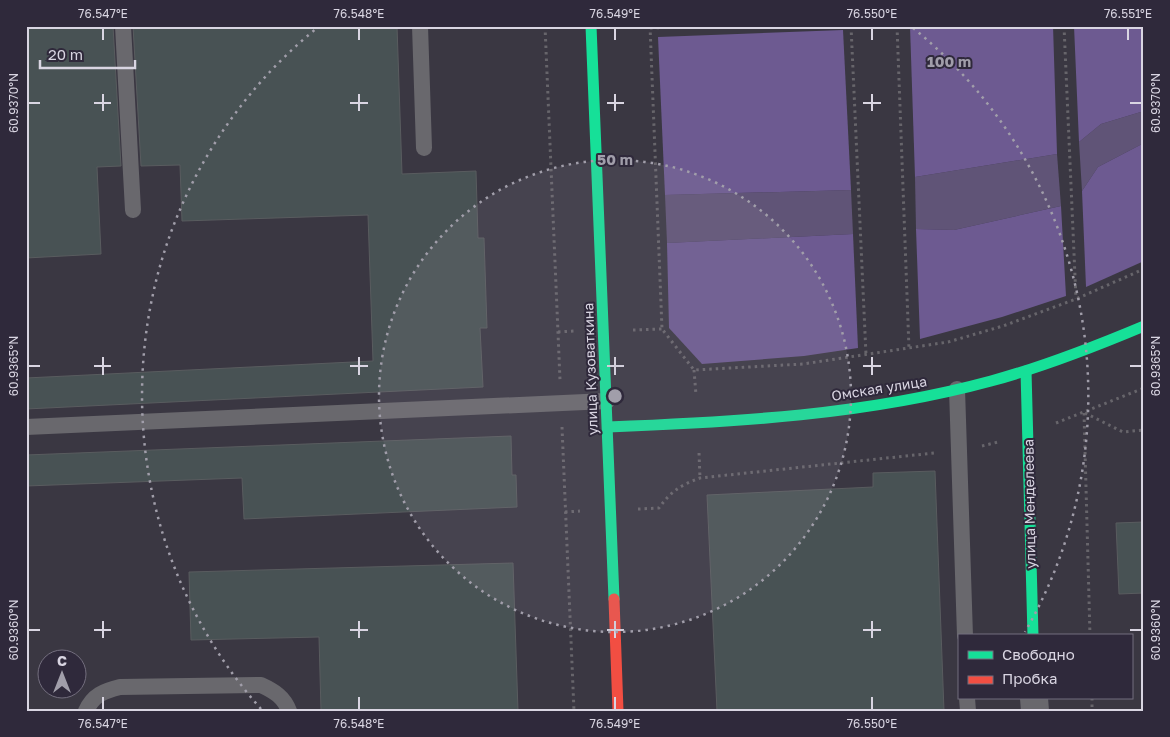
<svg xmlns="http://www.w3.org/2000/svg" width="1170" height="737" font-family="'Golos Text',sans-serif">
<style>
.green{fill:#605477}
.forest{fill:#6d5a91}
.building{fill:#485254;stroke:#595c5f}
.lines{fill:none;stroke-linecap:round;stroke-linejoin:round}
.path{stroke:#67656b;stroke-width:3;stroke-dasharray:2.5 4;stroke-linecap:butt}
.lane{stroke:#69686d;stroke-width:16}
.street{stroke:#69686d;stroke-width:28}
.fast{stroke:#16e098;stroke-width:11}
.jam{stroke:#f24e42;stroke-width:11}
.ticks{fill:none;stroke:#d9d5e2;stroke-width:2}
.ring{fill:none;stroke:#a19eaa;stroke-width:2.5;stroke-dasharray:2.5 5}
.labels{text-anchor:middle;dominant-baseline:central;stroke-width:4;stroke-linejoin:round;paint-order:stroke}
.street-label{font-size:14px;fill:#d9d5e2;stroke:#2f293b}
.centre{fill:#a19eaa;stroke:#2f293b;stroke-width:2.5}
.ring-label{font-size:15px;text-anchor:middle;font-weight:bold;fill:#a19eaa;stroke:#2f293b;stroke-width:4;stroke-linejoin:round;paint-order:stroke}
.neatline{fill:none;stroke:#d9d5e2;stroke-width:2}
.ticks-label{font-size:12px;text-anchor:middle;fill:#d9d5e2}
</style>
<rect width="100%" height="100%" fill="#3a3742"/>
<g class="green">
<polygon points="1144,111 1144,143 1098,167 1082,191 1079,142 1101,124"/>
<polygon points="1057,154 1061,206 954,230 916,229 915,177"/>
<polygon points="851,190 853,234 667,243 665,195"/>
</g>
<g class="forest">
<polygon points="910,26 1053,26 1057,154 915,177"/>
<polygon points="1074,26 1144,26 1144,111 1101,124 1079,142"/>
<polygon points="843,30 851,190 665,195 658,37"/>
<polygon points="1144,143 1144,261 1086,287 1082,191 1098,167"/>
<polygon points="1061,206 1066,296 1002,317 920,339 916,229 954,230"/>
<polygon points="853,234 858,348 804,356 702,364 669,328 667,243"/>
</g>
<g class="building">
<polygon points="26,26 113,26 121,166 97,167 101,254 26,258"/>
<polygon points="133,26 397,26 402,174 476,171 478,238 484,238 487,328 480,328 483,387 26,409 26,378 373,361 368,215 182,221 180,165 141,166"/>
<polygon points="511,436 512,475 516,475 517,507 244,519 242,478 26,486 26,455"/>
<polygon points="935,471 944,711 717,711 707,495 873,487 873,473"/>
<polygon points="1144,522 1144,593 1119,594 1116,523"/>
<polygon points="513,563 518,711 321,711 319,637 191,640 189,572"/>
</g>
<g class="lines">
<g class="path">
<polyline points="545,26 560,380"/>
<polyline points="650,26 662,329 694,370 803,364 948,342 1003,326 1076,299 1144,269"/>
<polyline points="851,26 866,355"/>
<polyline points="897,26 909,349"/>
<polyline points="1064,26 1076,299"/>
<polyline points="650,28 699,26"/>
<polyline points="633,330 662,329"/>
<polyline points="558,332 574,331"/>
<polyline points="694,370 696,395"/>
<polyline points="1084,413 1090,636"/>
<polyline points="1085,413 1123,432 1144,430"/>
<polyline points="1056,423 1144,388"/>
<polyline points="562,427 574,711"/>
<polyline points="982,446 998,442"/>
<polyline points="699,453 700,478"/>
<path d="M638,509L659,508C671,491 681,485 700,478L934,453"/>
<polyline points="565,512 580,511"/>
<polyline points="1092,698 1092,711"/>
</g>
<g class="lane">
<polyline points="123,26 133,210"/>
<polyline points="420,26 424,148"/>
<polyline points="957,389 965,636"/>
<polyline points="26,427 607,401"/>
<polyline points="967,698 968,711"/>
<path d="M86,711C93,695 104,691 120,687L261,685C274,691 284,697 289,711"/>
</g>
<polyline class="street" points="1034,698 1035,711"/>
<g class="fast">
<polyline points="591,26 614,599"/>
<polyline points="1026,371 1033,636"/>
<path d="M608,427C736,422 866,415 991,381C1043,367 1094,347 1144,326"/>
</g>
<polyline class="jam" points="614,599 618,711"/>
</g>
<path class="ticks" d="M103,28V40M359,28V40M615,28V40M872,28V40M1128,28V40M103,94V111M359,94V111M615,94V111M872,94V111M28,103H40M94,103H111M350,103H368M607,103H624M863,103H881M1130,103H1142M103,357V375M359,357V375M615,357V375M872,357V375M28,366H40M94,366H111M350,366H368M607,366H624M863,366H881M1130,366H1142M103,621V638M359,621V638M615,621V638M872,621V638M28,630H40M94,630H111M350,630H368M607,630H624M863,630H881M1130,630H1142M103,697V710M359,697V710M615,697V710M872,697V710"/>
<circle cx="615" cy="396" r="236" fill="#a19eaa" fill-opacity=".12"/>
<g class="ring">
<circle cx="615" cy="396" r="236"/>
<path d="M261 709A473 473 0 0 1 317 28M913 28A473 473 0 0 1 1025 632"/>
</g>
<g class="labels">
<g class="street-label">
<text transform="translate(590 369) rotate(-92)">улица Кузоваткина</text>
<text transform="translate(879 388) rotate(-9)">Омская улица</text>
<text transform="translate(1029 504) rotate(-91)">улица Менделеева</text>
</g>
</g>
<circle cx="615" cy="396" r="8" class="centre"/>
<g class="ring-label">
<text x="949" y="67">100 m</text>
<text x="615" y="165">50 m</text>
</g>
<rect width="1170" height="737" fill="none" stroke="#2f293b" stroke-width="55"/>
<rect x="958" y="634" width="175" height="65" fill="#2f293b" stroke="#736e7e"/>
<rect x="968" y="651" width="25" height="8" fill="#16e098" stroke="#736e7e"/>
<text x="1002" y="660" font-size="15" fill="#d9d5e2">Свободно</text>
<rect x="968" y="676" width="25" height="8" fill="#f24e42" stroke="#736e7e"/>
<text x="1002" y="684" font-size="15" fill="#d9d5e2">Пробка</text>
<g transform="translate(62 674)"><circle r="24" fill="#2f293b" stroke="#736e7e"/>
<path d="M0-4L9 19L0 12L-9 19Z" fill="#a19eaa"/>
<text y="-8" font-size="14" font-weight="bold" text-anchor="middle" fill="#d9d5e2">С</text>
</g>
<path d="M40 60v8h95v-8" fill="none" stroke="#d9d5e2" stroke-width="2.5"/>
<text x="48" y="60" font-size="15" fill="#d9d5e2" stroke="#2f293b" stroke-width="4" paint-order="stroke">20 m</text>
<rect x="28" y="28" width="1114" height="682" class="neatline"/>
<g class="ticks-label">
<text x="103" y="18">76.547°E</text>
<text x="359" y="18">76.548°E</text>
<text x="615" y="18">76.549°E</text>
<text x="872" y="18">76.550°E</text>
<text x="1128" y="18">76.551°E</text>
<text transform="translate(14 103) rotate(-90)" y="4">60.9370°N</text>
<text transform="translate(1156 103) rotate(-90)" y="4">60.9370°N</text>
<text transform="translate(14 366) rotate(-90)" y="4">60.9365°N</text>
<text transform="translate(1156 366) rotate(-90)" y="4">60.9365°N</text>
<text transform="translate(14 630) rotate(-90)" y="4">60.9360°N</text>
<text transform="translate(1156 630) rotate(-90)" y="4">60.9360°N</text>
<text x="103" y="728">76.547°E</text>
<text x="359" y="728">76.548°E</text>
<text x="615" y="728">76.549°E</text>
<text x="872" y="728">76.550°E</text>
</g>
</svg>
